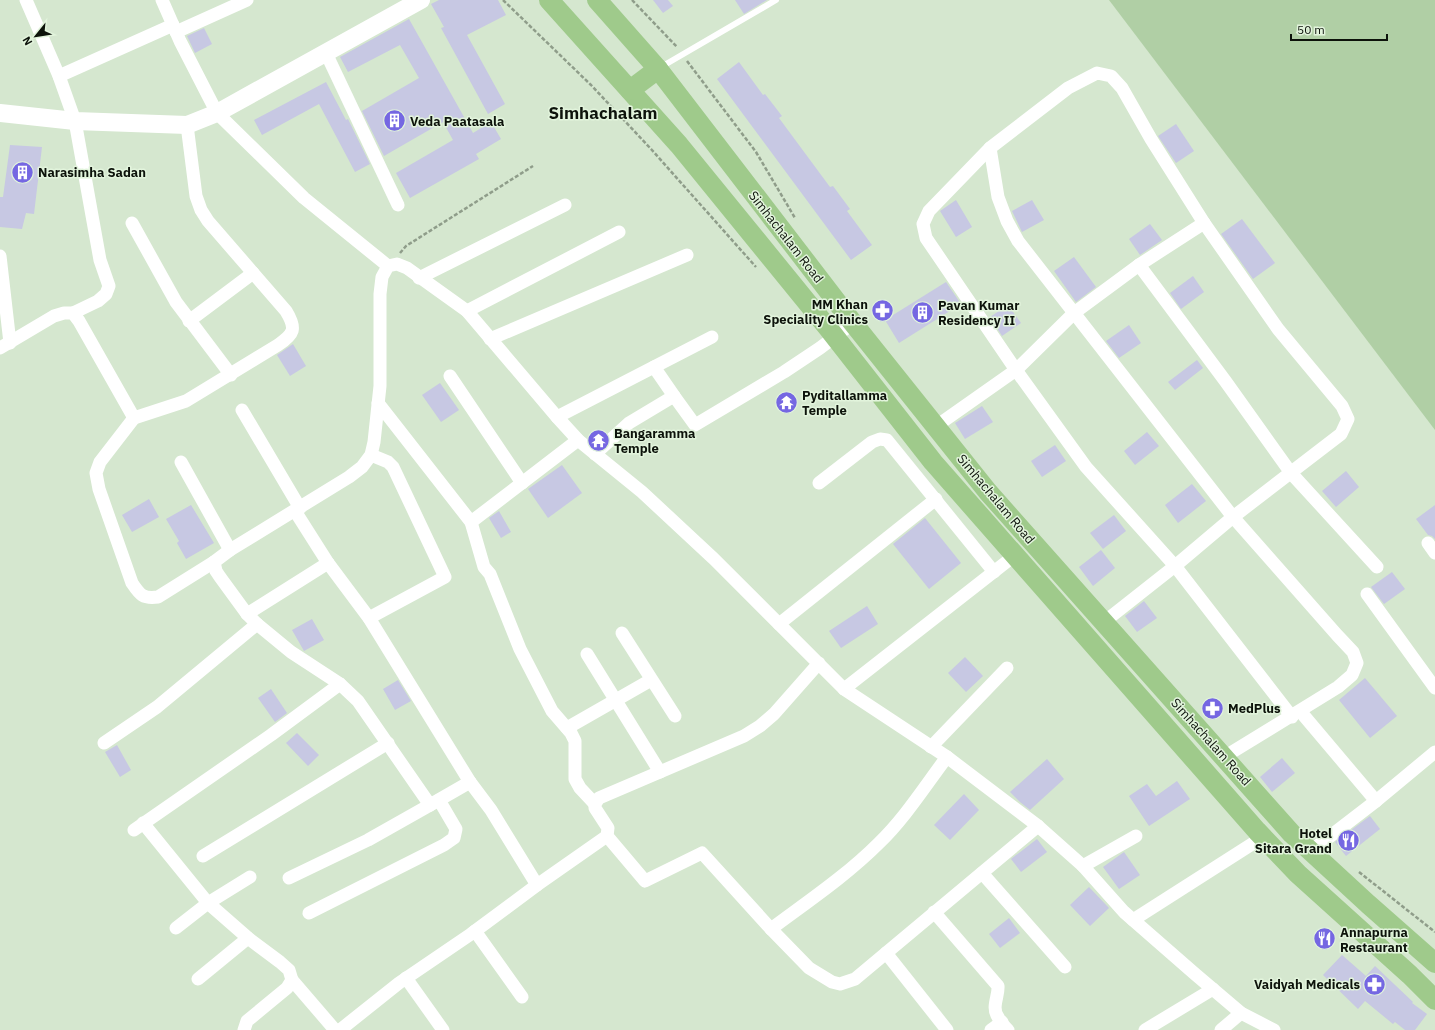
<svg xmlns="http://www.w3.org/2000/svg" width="1435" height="1030" font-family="'IBM Plex Sans',sans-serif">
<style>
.green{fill:#b0cfa5}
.building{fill:#c7c8e3}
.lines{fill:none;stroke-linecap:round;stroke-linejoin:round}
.path{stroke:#8f9d8a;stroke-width:2.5;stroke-dasharray:4 2;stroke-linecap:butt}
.lane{stroke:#fff;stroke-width:6}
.street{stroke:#fff;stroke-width:13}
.secondary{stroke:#fff;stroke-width:18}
.primary{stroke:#9fca8b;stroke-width:20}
.labels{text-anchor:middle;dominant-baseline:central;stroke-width:3;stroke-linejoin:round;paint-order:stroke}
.poi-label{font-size:13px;font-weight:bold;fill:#0d130b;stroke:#e2f4dc;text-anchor:start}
.street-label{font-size:13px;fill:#0d130b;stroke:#e2f4dc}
.district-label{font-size:17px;font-weight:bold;fill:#0d130b;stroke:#e2f4dc}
</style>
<rect width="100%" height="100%" fill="#d5e7cf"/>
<polygon class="green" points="1109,0 1435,0 1435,430"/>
<g class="building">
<polygon points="439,0 498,0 506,15 467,35 505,104 488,114 441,28 444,27 431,4"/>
<polygon points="653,0 668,0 673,6 663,13"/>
<polygon points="735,0 767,0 744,14"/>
<polygon points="409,19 473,133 491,122 501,139 476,154 479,159 410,198 396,173 453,140 443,122 384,156 362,111 419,78 400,45 348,72 340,57"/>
<polygon points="204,28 212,44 195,53 187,36"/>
<polygon points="739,62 763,95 765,94 782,116 779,118 830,187 833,186 850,209 847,211 872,245 851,260 717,79"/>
<polygon points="326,82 346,120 348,119 370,164 355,172 319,104 262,135 254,120"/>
<polygon points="1176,124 1194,151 1176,163 1158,136"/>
<polygon points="10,145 42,147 34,214 26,213 22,229 0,227 0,197 3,197"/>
<polygon points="956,200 972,227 956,237 940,211"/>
<polygon points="1032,200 1044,220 1022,232 1012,211"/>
<polygon points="1242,219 1275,263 1253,279 1221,234"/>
<polygon points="1150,224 1162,240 1140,255 1129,239"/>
<polygon points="1074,257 1096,287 1076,302 1054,271"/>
<polygon points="1193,276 1204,292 1181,309 1170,293"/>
<polygon points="946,282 961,304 899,343 885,320"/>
<polygon points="1008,305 1021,323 1002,336 990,317"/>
<polygon points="1129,325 1141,343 1119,358 1106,341"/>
<polygon points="293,344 306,366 290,376 277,355"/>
<polygon points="1197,360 1203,368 1175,390 1168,382"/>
<polygon points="440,383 459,410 441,422 422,395"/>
<polygon points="982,406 993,422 965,439 955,423"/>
<polygon points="1147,432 1159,446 1135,465 1124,451"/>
<polygon points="1055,445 1066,461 1042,477 1031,461"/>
<polygon points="562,465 582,493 548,518 528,489"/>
<polygon points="1346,471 1359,487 1336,507 1322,491"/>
<polygon points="1192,484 1206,501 1178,523 1165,505"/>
<polygon points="149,499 159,517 132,532 122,515"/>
<polygon points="191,505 214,543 186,559 177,543 179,541 166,519"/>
<polygon points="1435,505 1435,539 1432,536 1428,535 1416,519"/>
<polygon points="499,511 511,532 501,538 489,518"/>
<polygon points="1114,515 1126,531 1103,549 1090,533"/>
<polygon points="925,518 961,563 929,589 893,544"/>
<polygon points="1101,550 1115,568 1093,586 1079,567"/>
<polygon points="1392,572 1405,589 1384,604 1371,587"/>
<polygon points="1144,601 1157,618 1137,632 1125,616"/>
<polygon points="867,606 878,624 841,648 829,631"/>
<polygon points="312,619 324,640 304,651 292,630"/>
<polygon points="965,657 983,676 966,692 948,673"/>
<polygon points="1365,678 1397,716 1370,738 1339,700"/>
<polygon points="398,680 411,701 395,710 383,689"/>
<polygon points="271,689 287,713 275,722 258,698"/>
<polygon points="297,733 319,755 308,766 286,743"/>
<polygon points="117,745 131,770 120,777 105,752"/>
<polygon points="1282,758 1295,773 1272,792 1260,777"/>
<polygon points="1047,759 1064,779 1030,810 1020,802 1010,792"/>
<polygon points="1177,781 1190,799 1149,826 1129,796 1147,784 1156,796"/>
<polygon points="964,794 979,810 950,840 934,825"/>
<polygon points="1370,816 1380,829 1346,856 1335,842"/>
<polygon points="1037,839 1047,852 1021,872 1011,859"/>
<polygon points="1124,852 1140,875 1119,889 1103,867"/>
<polygon points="1089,887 1109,908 1090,926 1070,905"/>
<polygon points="1009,918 1020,933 1000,948 989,934"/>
<polygon points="1342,955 1366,976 1375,966 1413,1002 1412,1003 1427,1014 1415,1030 1405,1030 1395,1022 1393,1024 1365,1001 1358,1009 1323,975"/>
</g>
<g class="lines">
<g class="path">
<polyline points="503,0 591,85 651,149 756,267"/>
<polyline points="632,0 677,47"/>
<polyline points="687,61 756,152 795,218"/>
<polyline points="400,253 406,246 533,166"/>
<polyline points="1359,872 1435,932"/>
</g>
<polyline class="lane" points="661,67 776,0"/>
<g class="street">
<polyline points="26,0 59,76 75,121 100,260 109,286 106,294 98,301 73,313"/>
<polyline points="162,0 180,41 217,113 304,198 388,266"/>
<polyline points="176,32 247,0"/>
<polyline points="326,53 398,205"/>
<polyline points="59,76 173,25"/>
<path d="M187,125L196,196L201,210L208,221L286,311C297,329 294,334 278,345L186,401L134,418L100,462L96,473L99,489L132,583C140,595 143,599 158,597L214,562"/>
<polyline points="990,148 929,211 923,224 926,238 1016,370 1086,467 1175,566 1104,622"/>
<polyline points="132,223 176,302 231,375"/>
<polyline points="1204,223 1151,139 1122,88 1111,76 1097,73 1068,88 990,148 998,197 1007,221 1018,241 1233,517 1175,566 1292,717"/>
<polyline points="0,256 10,343"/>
<polyline points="1139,265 1226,382 1291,473 1377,567"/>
<polyline points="419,278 565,205"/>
<polyline points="467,311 619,232"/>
<polyline points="189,321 253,273"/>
<polyline points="490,339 687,255"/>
<polyline points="0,348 54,316 64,313 73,313 79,321 134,418"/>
<polyline points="654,367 674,396"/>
<polyline points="450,376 522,483"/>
<polyline points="378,403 471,522 484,567 490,574 520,649 552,711 571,733 575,741 575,779 580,788 595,804"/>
<polyline points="242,410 300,508"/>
<polyline points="557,417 712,337"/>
<polyline points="935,427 1016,370 1074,313 1139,265 1204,223 1278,329 1342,406 1348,419 1341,434 1233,517 1337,635 1353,652 1357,663 1352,675 1338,687 1224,757"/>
<polyline points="595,454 629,423 674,396 695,425 784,372 820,348 853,323"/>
<polyline points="181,462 230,550"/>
<polyline points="819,483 872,442 880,439 887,440 994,572"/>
<polyline points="295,511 328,563 369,618 470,782"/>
<polyline points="471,522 578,440"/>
<polyline points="1428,543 1435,553"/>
<polyline points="1367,594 1435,688"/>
<polyline points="247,614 328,563"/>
<polyline points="369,618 445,577 393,467 388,462 371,455"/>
<polyline points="779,624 936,499"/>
<polyline points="622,633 675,716"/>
<polyline points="587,654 660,772"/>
<polyline points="819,663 774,714 760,726 744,736 599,798 595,804 595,808 608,828 607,836 537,885 491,810 470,782 430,805 358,701 340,684 291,652 257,624 247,614 220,577 216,571 214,562 230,550 349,477 362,467 371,455 374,442 380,386 380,294 382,277 388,266 397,264 407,268 467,311 557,417 578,440 642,492 714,559 844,689 947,757 1038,826 1083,866 1124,912 1195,974 1241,1013 1274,1030"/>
<polyline points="844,689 1014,556"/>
<polyline points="1300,711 1376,801"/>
<polyline points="567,728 651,680"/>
<polyline points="104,743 157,707 257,624"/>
<polyline points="931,747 1007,668"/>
<polyline points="143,823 208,903 248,938 280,962 289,970 292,980 287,988 247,1021 244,1030"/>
<polyline points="134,830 271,735 340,684"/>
<polyline points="607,836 645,881 702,853 771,929 809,968 832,982 840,984 855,979 1038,826"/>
<polyline points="1311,851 1376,801 1435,752"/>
<polyline points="203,856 388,743"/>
<polyline points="1083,866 1136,836"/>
<polyline points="982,873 1065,967"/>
<polyline points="289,878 368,840 430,805"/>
<path d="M934,912L998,986C999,996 991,1007 998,1017C1000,1022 1004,1026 1008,1030"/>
<polyline points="309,913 444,845 454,838 456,829 439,800"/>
<polyline points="1133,920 1263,837"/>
<polyline points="176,928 208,903 250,877"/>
<path d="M771,929C807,902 846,876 879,843C905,818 925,786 947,757"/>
<polyline points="475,931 522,997"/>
<polyline points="886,953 947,1030"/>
<polyline points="406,978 443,1030"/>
<polyline points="198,979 248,938"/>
<polyline points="292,980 335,1030"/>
<polyline points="340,1030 399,983 471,934 537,885"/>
<polyline points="991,1030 1002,1022"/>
<polyline points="1145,1030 1213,989"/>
<polyline points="1221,1030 1241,1013"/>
</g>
<polyline class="secondary" points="0,113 75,121 187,125 217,113 421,0"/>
<g class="primary">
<polyline points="549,0 679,145 828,328 933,462 1257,831 1298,874 1410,975 1435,1000"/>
<polyline points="597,0 658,69 853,323 988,492 1292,834 1368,904 1435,963"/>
<polyline points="630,90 658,69"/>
</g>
</g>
<defs>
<symbol id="building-disc" viewBox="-11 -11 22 22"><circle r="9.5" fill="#7567e2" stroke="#e2f4dc"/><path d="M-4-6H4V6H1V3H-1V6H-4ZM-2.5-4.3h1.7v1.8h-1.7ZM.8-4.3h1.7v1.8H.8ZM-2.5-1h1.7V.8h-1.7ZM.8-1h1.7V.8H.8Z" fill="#fff"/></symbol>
<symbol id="pharmacy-disc" viewBox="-11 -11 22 22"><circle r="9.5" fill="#7567e2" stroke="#e2f4dc"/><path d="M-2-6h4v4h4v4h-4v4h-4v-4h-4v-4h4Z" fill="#fff"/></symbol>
<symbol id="temple-disc" viewBox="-11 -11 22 22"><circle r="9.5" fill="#7567e2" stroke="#e2f4dc"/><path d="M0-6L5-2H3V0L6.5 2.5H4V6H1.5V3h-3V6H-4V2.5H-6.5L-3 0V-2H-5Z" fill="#fff"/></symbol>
<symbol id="restaurant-disc" viewBox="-11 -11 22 22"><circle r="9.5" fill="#7567e2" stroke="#e2f4dc"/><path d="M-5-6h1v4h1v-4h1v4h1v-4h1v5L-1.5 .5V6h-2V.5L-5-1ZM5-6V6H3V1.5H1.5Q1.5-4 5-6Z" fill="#fff"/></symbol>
</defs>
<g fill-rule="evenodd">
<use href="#building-disc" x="382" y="108" width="25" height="25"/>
<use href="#building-disc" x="10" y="160" width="25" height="25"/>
<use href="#pharmacy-disc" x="870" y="298" width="25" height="25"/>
<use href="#building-disc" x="910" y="300" width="25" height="25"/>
<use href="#temple-disc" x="774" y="390" width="25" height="25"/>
<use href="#temple-disc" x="586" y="428" width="25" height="25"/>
<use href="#pharmacy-disc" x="1200" y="696" width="25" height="25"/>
<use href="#restaurant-disc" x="1336" y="828" width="25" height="25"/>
<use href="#restaurant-disc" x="1312" y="926" width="25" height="25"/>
<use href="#pharmacy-disc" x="1362" y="972" width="25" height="25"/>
</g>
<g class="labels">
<g class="poi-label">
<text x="410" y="121">Veda Paatasala</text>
<text x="38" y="172">Narasimha Sadan</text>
<text x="868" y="304" text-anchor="end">MM Khan<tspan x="868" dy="15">Speciality Clinics</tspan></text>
<text x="938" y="305">Pavan Kumar<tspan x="938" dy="15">Residency II</tspan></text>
<text x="802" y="395">Pyditallamma<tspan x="802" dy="15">Temple</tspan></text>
<text x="614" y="433">Bangaramma<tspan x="614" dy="15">Temple</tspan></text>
<text x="1228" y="708">MedPlus</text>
<text x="1332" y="833" text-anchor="end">Hotel<tspan x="1332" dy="15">Sitara Grand</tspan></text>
<text x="1340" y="932">Annapurna<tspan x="1340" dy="15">Restaurant</tspan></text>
<text x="1360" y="984" text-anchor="end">Vaidyah Medicals</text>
</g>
<g class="street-label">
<text transform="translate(786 237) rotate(52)">Simhachalam Road</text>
<text transform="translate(996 499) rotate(50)">Simhachalam Road</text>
<text transform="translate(1211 742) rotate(48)">Simhachalam Road</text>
</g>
<g class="district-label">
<text x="603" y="113">Simhachalam</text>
</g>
</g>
<g transform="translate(36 36) rotate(240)" stroke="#e2f4dc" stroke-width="3" paint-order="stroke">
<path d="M0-3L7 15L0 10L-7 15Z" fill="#0d130b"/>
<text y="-6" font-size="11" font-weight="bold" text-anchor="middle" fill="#0d130b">N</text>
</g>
<path d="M1291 34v6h96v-6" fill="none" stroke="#0d130b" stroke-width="2"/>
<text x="1297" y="34" font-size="12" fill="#0d130b" stroke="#e2f4dc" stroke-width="3" paint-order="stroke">50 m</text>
</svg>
